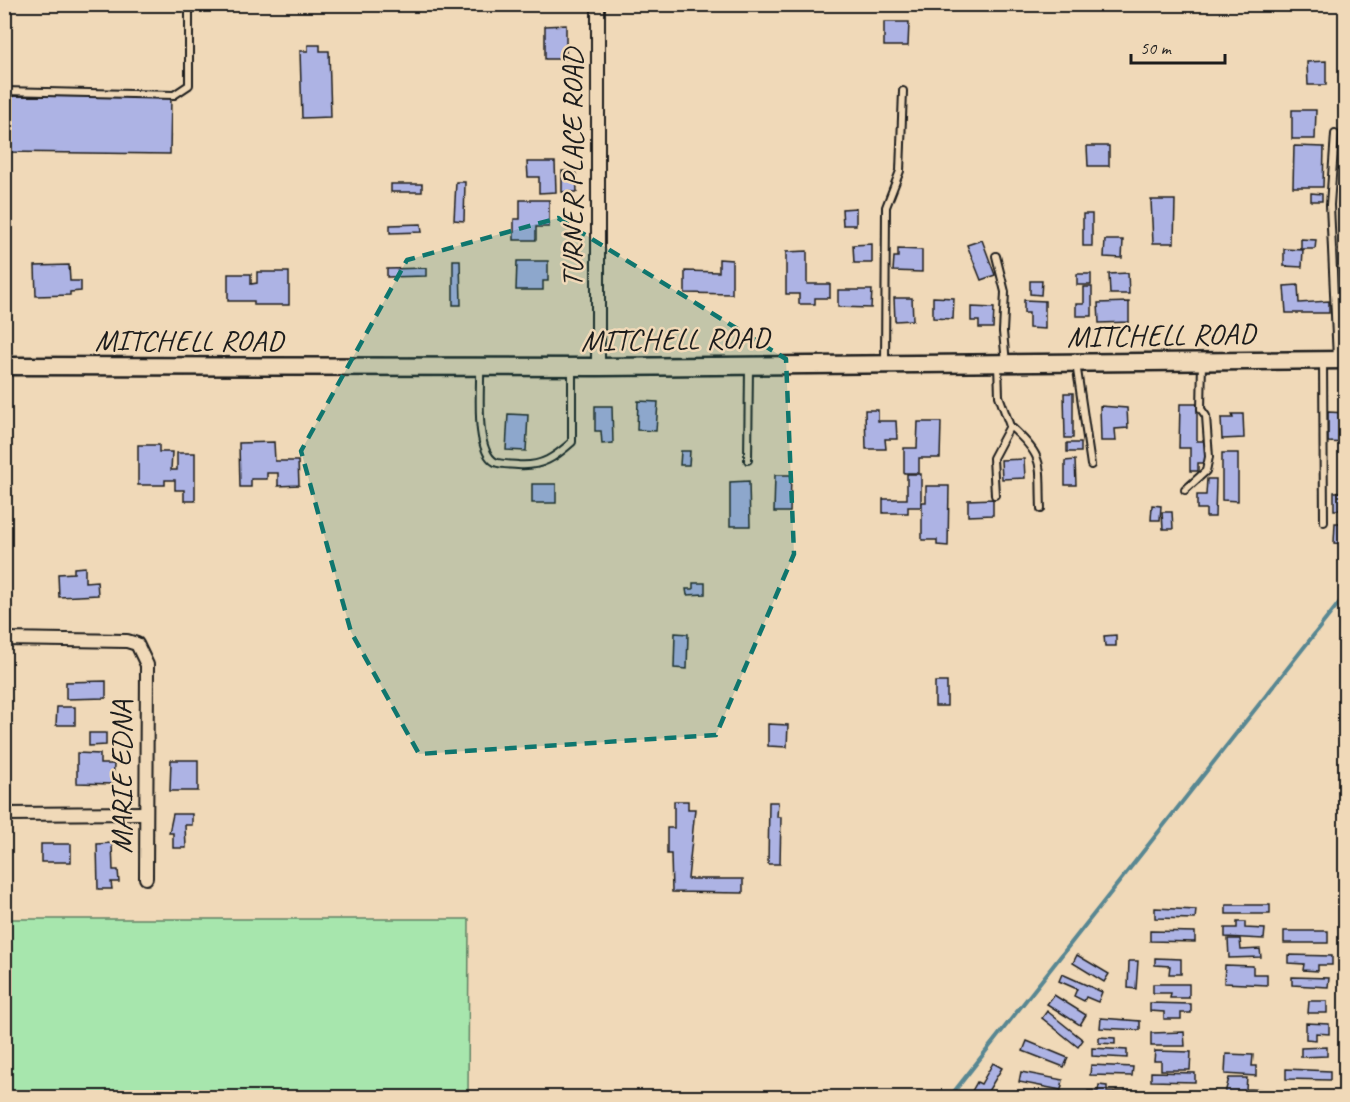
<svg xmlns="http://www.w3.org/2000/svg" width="1350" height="1102" font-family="Caveat,sans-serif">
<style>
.green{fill:#a7e6ad;stroke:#628164;stroke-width:1.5}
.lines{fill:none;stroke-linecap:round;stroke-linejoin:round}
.stream{stroke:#598792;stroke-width:4}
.building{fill:#adb3e4;stroke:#1c1c1c;stroke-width:1.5}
.service-casing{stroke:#1c1c1c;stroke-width:10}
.minor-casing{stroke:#1c1c1c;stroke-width:16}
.tertiary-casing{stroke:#1c1c1c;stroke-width:21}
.service{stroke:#f0d9b8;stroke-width:6}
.minor{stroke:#f0d9b8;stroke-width:12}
.tertiary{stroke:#f0d9b8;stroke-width:16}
.marked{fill:#0f766e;fill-opacity:0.2;stroke:#0f766e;stroke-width:4.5;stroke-dasharray:12 8;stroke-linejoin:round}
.labels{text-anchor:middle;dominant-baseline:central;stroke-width:5;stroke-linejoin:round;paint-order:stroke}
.street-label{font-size:30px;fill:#1c1c1c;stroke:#f0d9b8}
</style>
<rect width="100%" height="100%" fill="#f0d9b8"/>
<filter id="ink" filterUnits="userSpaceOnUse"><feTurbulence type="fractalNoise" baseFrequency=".0167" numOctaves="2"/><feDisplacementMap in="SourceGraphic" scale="12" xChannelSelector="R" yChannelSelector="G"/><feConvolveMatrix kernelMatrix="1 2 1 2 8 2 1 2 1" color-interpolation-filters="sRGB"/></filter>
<g filter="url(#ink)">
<polygon class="green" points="5,919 469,919 468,1097 5,1097"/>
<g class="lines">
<polyline class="stream" points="949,1098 1346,594"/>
</g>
<g class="building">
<polygon points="884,22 909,22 908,46 884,46"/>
<polygon points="566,25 566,59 545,59 545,26"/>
<polygon points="308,45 320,45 320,51 329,51 331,117 302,118 300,51 308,51"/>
<polygon points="1326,61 1326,85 1308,85 1307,62"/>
<polygon points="4,96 171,97 170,154 4,152"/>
<polygon points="1292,110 1316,110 1315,139 1292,139"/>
<polygon points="1087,146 1109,146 1109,166 1088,166"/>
<polygon points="1294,146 1324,147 1323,187 1293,187"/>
<polygon points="527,162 555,162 556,192 539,193 539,177 528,177"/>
<polygon points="562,171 576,171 577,192 562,192"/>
<polygon points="456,182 465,182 464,221 454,220"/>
<rect x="391" y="184" width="31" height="8"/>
<polygon points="1311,193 1322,194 1322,201 1311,201"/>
<polygon points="520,200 549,200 549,227 536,227 536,240 514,240 514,219 520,219"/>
<polygon points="1151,200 1175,200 1174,243 1153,243"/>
<polygon points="856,208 856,225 843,225 842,209"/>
<rect x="1083" y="214" width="9" height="32"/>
<polygon points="1340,218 1346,218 1346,234 1340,235"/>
<polygon points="421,224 422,232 390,233 390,225"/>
<polygon points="1301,239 1316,240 1315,249 1301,249"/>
<polygon points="982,240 995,275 981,280 967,245"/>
<polygon points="1105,240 1123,240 1122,258 1104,257"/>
<polygon points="872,244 872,263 854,263 853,245"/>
<polygon points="898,249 922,250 922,272 893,271 894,257 898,257"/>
<polygon points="1284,249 1303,250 1302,267 1284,266"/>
<polygon points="807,251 807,284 830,284 830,298 815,298 815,304 799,304 799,294 786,294 786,252"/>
<polygon points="719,259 732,260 732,294 685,293 685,271 719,272"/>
<polygon points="453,260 460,260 461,305 453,305"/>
<polygon points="517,261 548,261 548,281 543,281 543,290 516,290"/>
<polygon points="69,265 70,281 81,281 81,291 70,292 70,295 36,296 35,266"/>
<rect x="4" y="268" width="5" height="15"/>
<polygon points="426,268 426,276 387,277 387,269"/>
<polygon points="257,272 289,272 289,305 254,305 254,301 228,301 228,274 251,274 251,284 257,283"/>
<polygon points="1128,273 1129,294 1110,294 1109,274"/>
<rect x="1077" y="274" width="14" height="11"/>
<polygon points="1030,281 1042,281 1041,295 1030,294"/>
<polygon points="1298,285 1299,303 1329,301 1329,313 1286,313 1284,286"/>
<polygon points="1084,287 1092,287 1092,316 1076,316 1076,304 1084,304"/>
<polygon points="838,290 872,290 871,308 838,307"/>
<polygon points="933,297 954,298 953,319 933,318"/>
<polygon points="894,298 912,298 913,320 895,321"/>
<polygon points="1024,300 1045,301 1045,329 1029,328 1029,313 1024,313"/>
<polygon points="1129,302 1129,322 1099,323 1098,303"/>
<polygon points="971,307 994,308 993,328 979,328 979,321 971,321"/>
<polygon points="1064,393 1073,393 1073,438 1065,438"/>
<polygon points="638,401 658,402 656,431 637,430"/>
<polygon points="1180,404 1197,404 1197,441 1206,441 1205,463 1198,463 1198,471 1190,471 1190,448 1179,448"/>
<polygon points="595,406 612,406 613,443 602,444 601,431 595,431"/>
<polygon points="1100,406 1127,408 1128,428 1115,429 1116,441 1101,441"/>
<polygon points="865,410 878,410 878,421 896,421 897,439 885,439 886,449 866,449"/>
<polygon points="1328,412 1346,413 1346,443 1328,442"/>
<polygon points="508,414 528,415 526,451 506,450"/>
<polygon points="1232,414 1243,414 1244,438 1222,439 1221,418 1233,418"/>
<polygon points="918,422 941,422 940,458 919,458 919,473 904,473 904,448 917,448"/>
<polygon points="274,442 275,461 298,461 299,485 278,486 278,473 267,473 267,479 251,479 251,487 240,487 239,443"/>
<rect x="1067" y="443" width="14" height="9"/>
<polygon points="138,445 159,445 159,452 172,452 171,470 177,470 177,453 195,453 195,501 184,501 184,490 175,490 175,480 165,480 165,485 138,485"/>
<polygon points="681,451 690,451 689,465 680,465"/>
<polygon points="1222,453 1238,453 1238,501 1222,500"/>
<polygon points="1024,459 1025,478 1002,479 1001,460"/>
<polygon points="1075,460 1076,485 1065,485 1065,461"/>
<polygon points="907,474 921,474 921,507 908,507 908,513 883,513 883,499 907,499"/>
<polygon points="775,475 791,475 790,512 774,512"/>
<polygon points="1207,479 1216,479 1215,517 1206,517 1206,509 1197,509 1197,495 1206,495"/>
<polygon points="749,481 750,526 730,526 730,482"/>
<rect x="532" y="484" width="24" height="19"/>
<polygon points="926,486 949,486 948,546 937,545 937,540 922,540 922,502 926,502"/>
<polygon points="1342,486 1346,486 1346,517 1342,517 1342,510 1334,510 1334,492 1342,492"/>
<polygon points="993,499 993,515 968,516 968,500"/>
<polygon points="1152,505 1161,506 1160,520 1151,520"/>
<polygon points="1162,512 1172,512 1173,529 1163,529"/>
<polygon points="1335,523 1346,523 1346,544 1334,543"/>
<polygon points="85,567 85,582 97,581 98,595 59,597 58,574 74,573 74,568"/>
<polygon points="693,583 705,583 705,594 687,595 686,589 693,589"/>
<polygon points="675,633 688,634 687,669 674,668"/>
<polygon points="1116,635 1116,646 1105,646 1104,636"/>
<polygon points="106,681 106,698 66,699 66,682"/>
<rect x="935" y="682" width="12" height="24"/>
<polygon points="57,707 75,707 75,725 56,725"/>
<polygon points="768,724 788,725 787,747 768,746"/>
<polygon points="89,733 106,733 106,745 89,746"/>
<polygon points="77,753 100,754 100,764 114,764 113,784 77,783"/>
<polygon points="171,760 198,760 198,791 170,791"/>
<polygon points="674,801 688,801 688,809 695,809 688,879 743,879 743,893 672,892 671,854 667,854 667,828 674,828"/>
<polygon points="769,802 778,802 777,817 781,817 780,864 768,864"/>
<polygon points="173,814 192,814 192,825 185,825 186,848 173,848 173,833 169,833"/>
<polygon points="112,843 113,870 118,870 119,882 111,882 112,889 98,889 97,844"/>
<rect x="41" y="844" width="30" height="18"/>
<rect x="1226" y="905" width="44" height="9"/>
<polygon points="1155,908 1196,910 1195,919 1155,918"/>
<polygon points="1237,922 1245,922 1245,928 1265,929 1264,939 1225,937 1225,928 1237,928"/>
<polygon points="1150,931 1195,932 1195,942 1150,941"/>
<rect x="1284" y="931" width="44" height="12"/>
<polygon points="1228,939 1240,939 1241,950 1260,949 1261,957 1229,958"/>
<polygon points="1077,955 1109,974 1104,982 1073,963"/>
<polygon points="1288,955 1332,956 1332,965 1318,965 1318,971 1303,970 1304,964 1288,963"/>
<polygon points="1155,958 1181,959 1181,974 1169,974 1170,966 1155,965"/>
<polygon points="1129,961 1138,961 1136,989 1128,988"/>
<polygon points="1225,965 1253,966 1253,974 1267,974 1267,985 1224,983"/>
<polygon points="1062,974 1102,992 1098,1002 1086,997 1084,1001 1074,996 1077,989 1059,981"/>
<polygon points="1292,977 1329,978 1328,987 1292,985"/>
<polygon points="1153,984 1189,984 1189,998 1170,998 1171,993 1153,993"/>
<polygon points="1054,995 1086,1015 1080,1025 1047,1004"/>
<polygon points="1309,1001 1327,1001 1327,1013 1308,1013"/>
<polygon points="1150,1003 1191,1004 1191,1013 1181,1013 1181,1019 1164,1019 1164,1012 1150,1011"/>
<polygon points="1047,1011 1083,1040 1078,1047 1042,1018"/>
<polygon points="1101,1018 1140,1021 1140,1030 1100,1028"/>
<polygon points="1306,1023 1329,1024 1329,1034 1316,1033 1316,1040 1306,1039"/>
<polygon points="1184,1032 1185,1046 1151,1046 1151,1033"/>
<polygon points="1099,1037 1115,1038 1115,1044 1099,1043"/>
<polygon points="1027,1041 1068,1058 1064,1067 1023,1051"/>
<polygon points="1327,1047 1327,1056 1301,1057 1301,1048"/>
<polygon points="1092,1048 1127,1050 1127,1058 1092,1056"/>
<polygon points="1155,1051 1191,1052 1190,1070 1161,1070 1161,1061 1154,1061"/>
<polygon points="1226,1054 1253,1055 1252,1066 1256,1066 1256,1076 1225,1074"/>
<polygon points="993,1063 1002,1068 984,1098 974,1098 976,1094 972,1091 977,1082 981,1084"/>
<polygon points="1091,1065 1133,1067 1132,1076 1090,1075"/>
<polygon points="1286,1069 1330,1071 1330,1080 1286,1079"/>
<polygon points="1021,1072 1063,1080 1061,1090 1019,1082"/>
<polygon points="1151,1072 1195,1073 1195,1082 1151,1081"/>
<polygon points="1229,1078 1247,1078 1246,1089 1268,1090 1268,1098 1224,1097"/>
<polygon points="1099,1085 1107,1086 1107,1092 1127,1092 1127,1098 1088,1098 1088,1091 1098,1091"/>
<polygon points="1146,1091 1192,1093 1192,1098 1146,1098"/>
<polygon points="1289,1093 1329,1094 1329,1098 1288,1098"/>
</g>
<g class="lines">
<defs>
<g id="service">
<polyline points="4,91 174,95 189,85 189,4"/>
<polyline points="1335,134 1330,205 1337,359"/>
<polyline points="996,256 1005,292 1003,332 1006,363"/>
<polyline points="1323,361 1324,522"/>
<polyline points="1076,363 1091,465"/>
<polyline points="885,364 886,207 900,171 903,91"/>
<path d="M480,368C481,390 474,450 495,462C501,465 512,464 518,465C542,467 555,457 572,442V368"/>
<path d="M1010,426C1046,458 1039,463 1041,509"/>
<polyline points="748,460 749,367"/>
<polyline points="1185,490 1206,471 1209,457 1206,416 1201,409 1202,362"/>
<polyline points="995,495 993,458 1010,426 999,396 998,364"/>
</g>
<g id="minor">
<polyline points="598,367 598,4"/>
<polyline points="4,639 127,641 137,644 147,665 146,878"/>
<polyline points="4,814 146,813"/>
</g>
<polyline id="tertiary" points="4,366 598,367 1346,360"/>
</defs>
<use href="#service" class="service-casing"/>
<use href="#minor" class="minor-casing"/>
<use href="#tertiary" class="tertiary-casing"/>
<use href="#service" class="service"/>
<use href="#minor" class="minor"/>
<use href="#tertiary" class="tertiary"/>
</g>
</g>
<path class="marked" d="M558,218L786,359L794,554L716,735L419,754L351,632L301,451L407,260Z"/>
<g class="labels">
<g class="street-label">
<text transform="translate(572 168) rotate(-90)">TURNER PLACE ROAD</text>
<text transform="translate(1161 335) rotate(-1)">MITCHELL ROAD</text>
<text transform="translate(675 339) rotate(-1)">MITCHELL ROAD</text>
<text x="189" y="340">MITCHELL ROAD</text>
<text transform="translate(121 777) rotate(-90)">MARIE EDNA</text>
</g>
</g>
<rect width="1350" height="1102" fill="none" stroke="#f0d9b8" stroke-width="24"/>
<rect x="12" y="12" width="1326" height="1078" fill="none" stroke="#1c1c1c" stroke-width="2" filter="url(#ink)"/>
<path d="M1131 54v9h94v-9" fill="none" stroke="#1c1c1c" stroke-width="3"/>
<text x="1140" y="54" font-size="18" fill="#1c1c1c" stroke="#f0d9b8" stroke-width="4.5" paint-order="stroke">50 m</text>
</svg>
